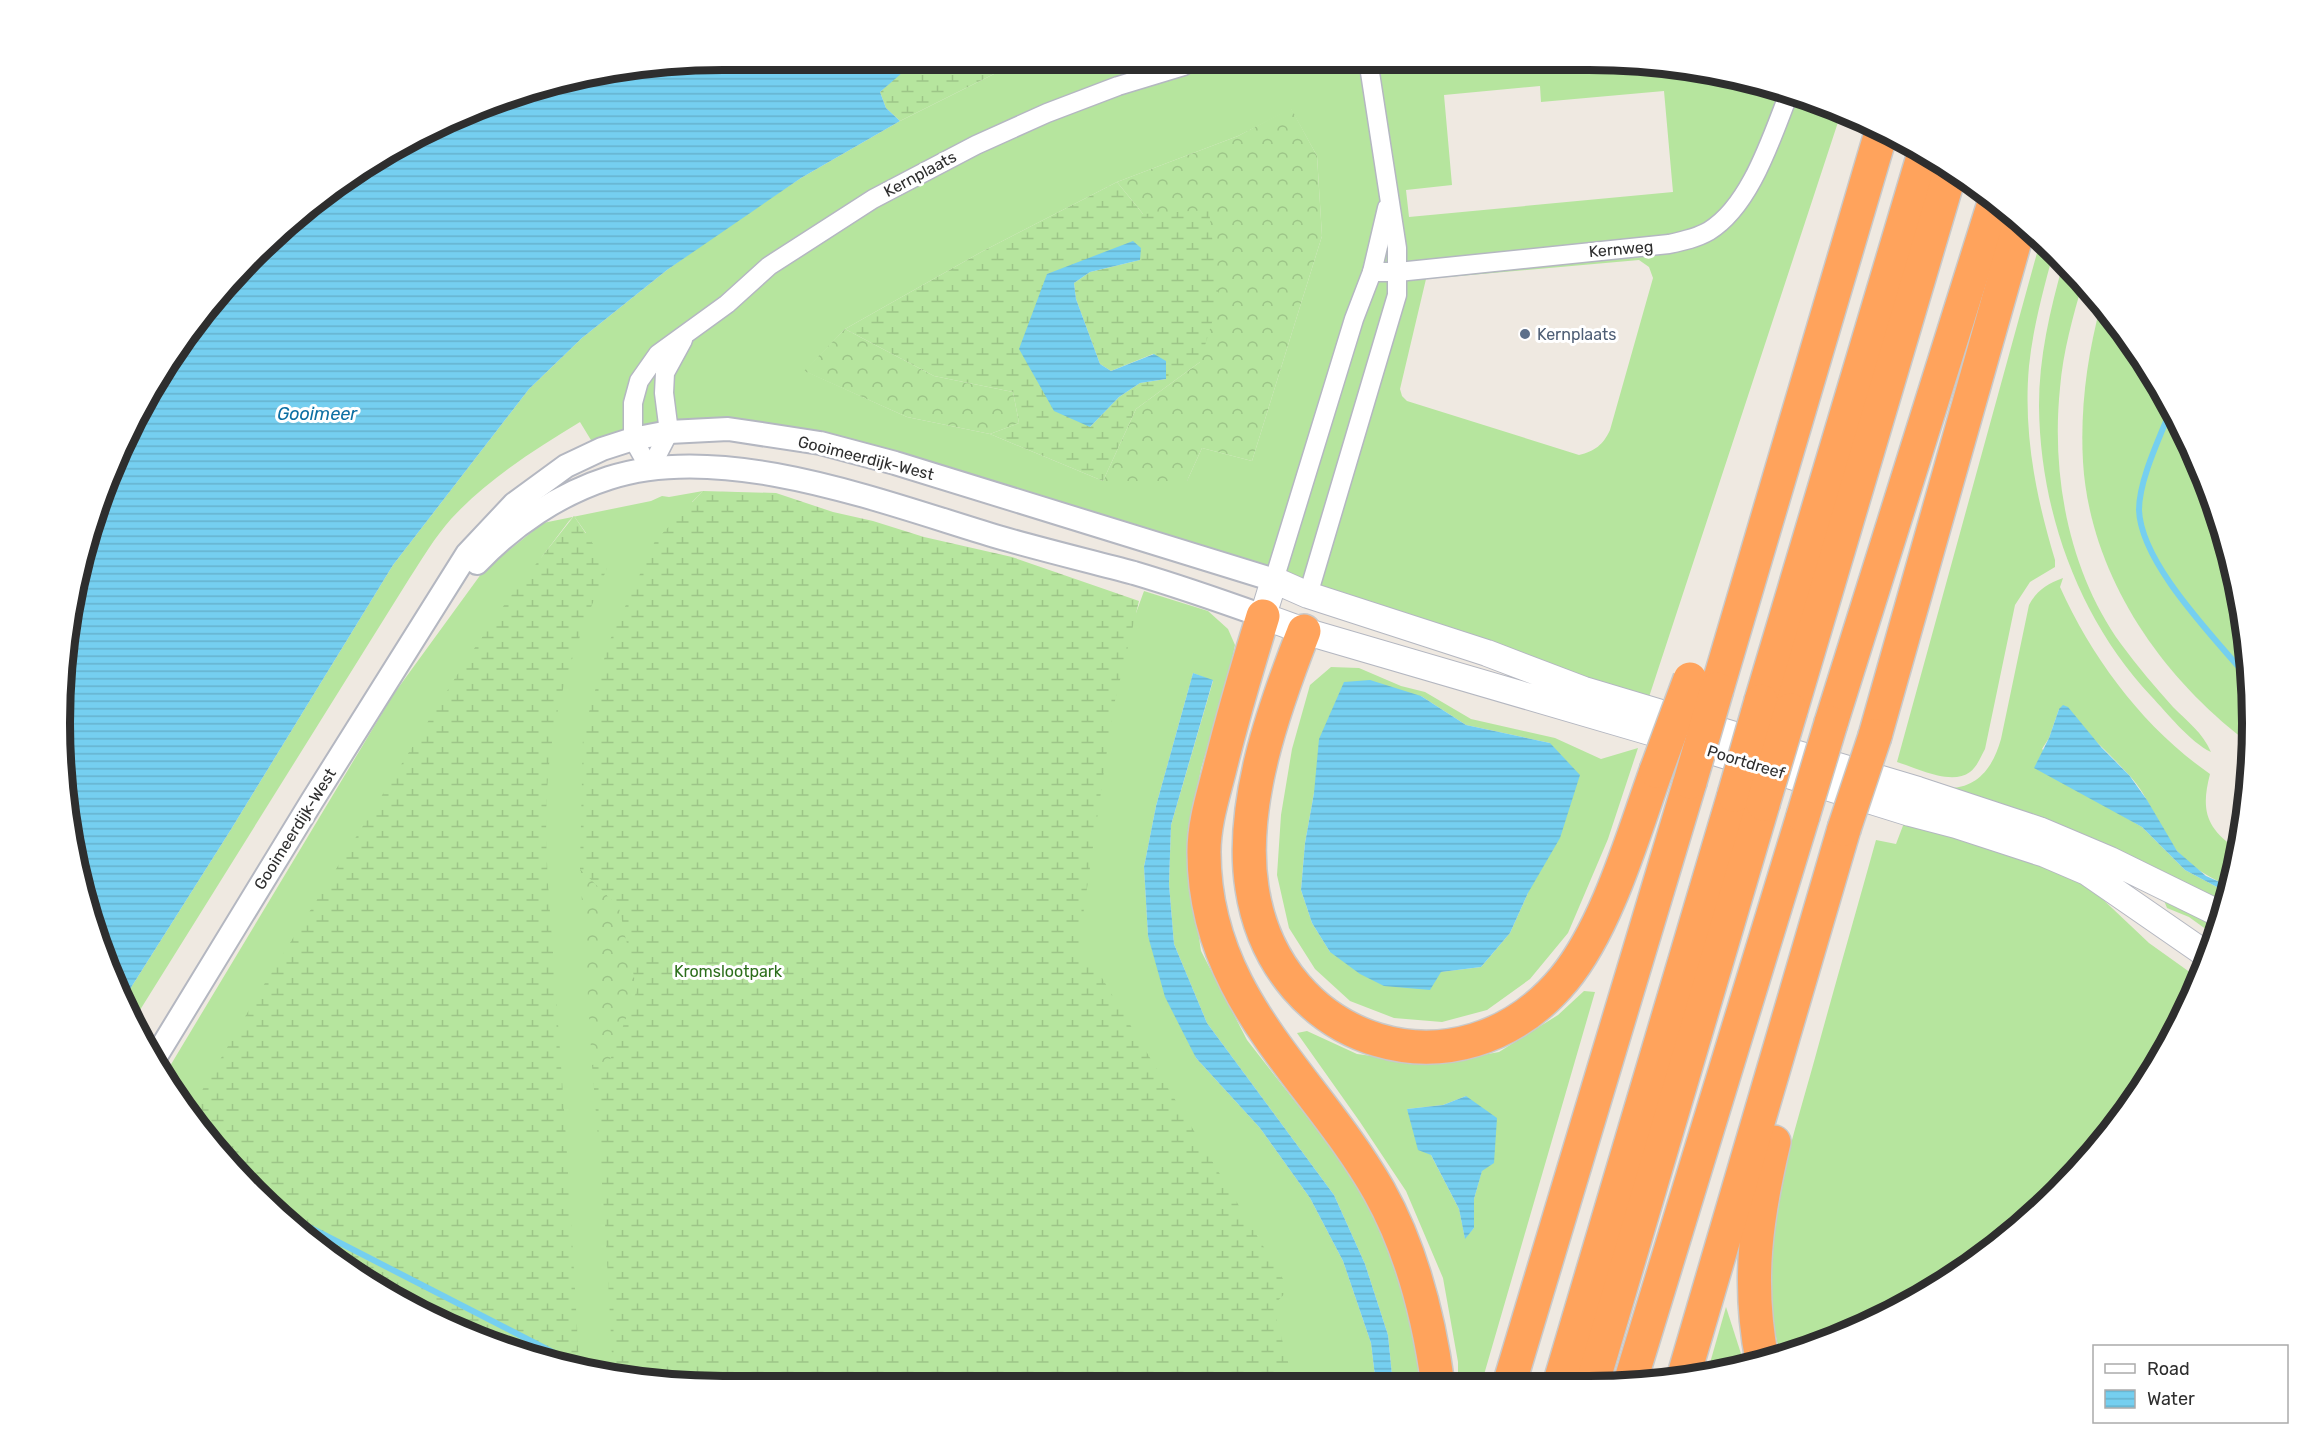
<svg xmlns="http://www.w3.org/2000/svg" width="2312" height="1447" font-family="Rubik,sans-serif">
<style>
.grass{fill:#b6e59e;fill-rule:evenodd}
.forest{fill:url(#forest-crowns)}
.wetland{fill:url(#wetland-marsh);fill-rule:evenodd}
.water{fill:url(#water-rules)}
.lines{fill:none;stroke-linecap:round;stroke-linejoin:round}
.stream{stroke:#75cff0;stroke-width:6}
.minor-casing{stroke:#b4b7c1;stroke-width:21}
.tertiary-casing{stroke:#b4b7c1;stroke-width:26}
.secondary-casing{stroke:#b4b7c1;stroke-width:28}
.motorway-casing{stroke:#c9c9c9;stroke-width:36}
.minor{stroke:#fff;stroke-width:18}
.tertiary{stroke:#fff;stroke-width:22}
.secondary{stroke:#fff;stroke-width:26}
.motorway{stroke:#ffa35c;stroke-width:33}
.motorway-bridge-casing{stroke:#c9c9c9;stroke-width:36;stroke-linecap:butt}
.motorway-bridge{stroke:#ffa35c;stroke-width:33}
.service-dot{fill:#5c6f8a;stroke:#fff;stroke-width:2}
.labels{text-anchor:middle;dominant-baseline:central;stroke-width:6;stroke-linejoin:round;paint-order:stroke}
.street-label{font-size:16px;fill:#2e2e2e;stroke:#fff}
.service-label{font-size:16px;fill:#4e5e75;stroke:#fff;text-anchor:start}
.park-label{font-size:16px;fill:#2c6e1b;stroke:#fff}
.water-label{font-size:18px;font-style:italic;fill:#0d6fa3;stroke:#fff}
.rim{fill:none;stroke:#2e2e2e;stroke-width:8}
</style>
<defs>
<pattern id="forest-crowns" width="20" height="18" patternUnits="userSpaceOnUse" patternTransform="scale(1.5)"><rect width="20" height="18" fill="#b6e59e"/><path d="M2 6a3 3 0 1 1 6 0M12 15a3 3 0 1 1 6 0" fill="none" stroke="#9dc588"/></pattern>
<pattern id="wetland-marsh" width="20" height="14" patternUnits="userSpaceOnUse" patternTransform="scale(1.5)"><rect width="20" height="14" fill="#b6e59e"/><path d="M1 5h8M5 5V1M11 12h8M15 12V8" fill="none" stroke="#9dc588"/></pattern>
<pattern id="water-rules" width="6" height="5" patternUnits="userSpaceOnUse" patternTransform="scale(1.5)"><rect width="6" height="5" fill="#75cff0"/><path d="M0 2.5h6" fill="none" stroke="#66b2ce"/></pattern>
</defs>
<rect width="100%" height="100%" fill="#efe9e1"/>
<g class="grass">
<path d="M1010,66H1675L1842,110L1649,697L852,445L768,428L594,445L580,422C534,450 488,479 451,519C435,537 422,559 409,579L135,1018L125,997L230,831L393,565L529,389L582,338L667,270L727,227L801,178L900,121ZM1540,86L1541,102L1664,91L1673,192L1409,217L1406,190L1452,185L1444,95ZM1291,109L1317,156L1322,236L1252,461L1202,448L1187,481H1103L990,434L907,417L805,371L845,329L983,251L1117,182L1238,136ZM1639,260L1649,267L1653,278L1610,430C1603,445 1595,451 1579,455L1407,401L1402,396L1400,389L1426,279Z"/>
<path d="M2040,242L2053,254C2043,291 2033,328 2029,366C2023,433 2036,497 2055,560V567L2030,582L2015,605L1985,749C1981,756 1977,767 1970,772C1951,786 1917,768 1897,762Z"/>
<path d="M2063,264L2083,282C2073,316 2063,352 2060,388C2051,476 2069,572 2121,644C2137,666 2155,687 2173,707C2187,721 2203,733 2211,752C2190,742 2167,713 2151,696C2079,619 2040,512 2039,406C2039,357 2050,310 2063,264Z"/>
<path d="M2101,304L2163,391L2217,510L2246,637L2250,744C2161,678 2090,575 2083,462C2080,409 2087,356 2101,304Z"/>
<path d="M703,491L692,502L1136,613L1144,591L1208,611L1228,629L1235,645L1229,673L1201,769L1192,815L1188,864L1201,951L1247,1040L1337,1155L1386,1233L1417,1320L1425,1385H1393L1388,1335L1365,1264L1334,1195L1207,1023L1174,944L1169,884L1171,825L1213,681L1193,673L1156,806L1144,867L1148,936L1196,1058L1260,1128L1310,1198L1343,1261L1371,1343L1376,1384L637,1381L470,1337L320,1250L254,1192L172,1092L164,1076L393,695L484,570L543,523L651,501L662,496L669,497ZM574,516L586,533L541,558L569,521Z"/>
<path d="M2063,578L2060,587C2093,660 2144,728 2210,774C2201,809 2205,828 2237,849L2231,887C2211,878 2193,869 2178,852C2158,829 2150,797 2129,775C2107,751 2084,729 2059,709L2049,738L2042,749L2118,813L2142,827L2185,870L2230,894L2225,906L1951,788C1980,787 1994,764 2001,739L2029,605C2037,590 2047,584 2063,578Z"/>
<path d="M1331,667L1359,668L1401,686L1425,692L1471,719L1555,738L1601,759L1638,748L1608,839L1568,933L1530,979L1487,1010L1442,1022L1394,1018L1350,1001L1315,969L1289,928L1277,875L1281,815L1292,749L1310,685ZM1421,696L1466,725L1550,743L1528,893L1510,933L1481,967L1441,972L1330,952L1312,923L1301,890L1305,843L1314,793Z"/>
<path d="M1904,823L1985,845L2081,882L2094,891L2149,943L2198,978L2184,1017L2115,1127L2026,1222L1920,1298L1801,1352L1781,1356C1751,1258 1789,1153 1815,1058C1835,985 1856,912 1876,840L1896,844Z"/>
<polygon points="2163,898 2218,924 2214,935 2189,917 2167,908"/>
<path d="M1584,991L1595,992L1481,1385H1458V1362L1443,1278L1406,1191L1360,1122L1297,1033L1307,1031L1357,1054L1433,1064L1499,1052L1558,1015ZM1466,1096L1482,1170L1474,1199V1228L1465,1238L1459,1209L1407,1109L1443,1105Z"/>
<polygon points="1726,1307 1744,1363 1708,1370"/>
</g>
<g class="forest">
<polygon points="1291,108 1317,156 1322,236 1252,461 1202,448 1187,481 1103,481 1136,409 1200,362 1143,214 1117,182 1238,136"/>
<polygon points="845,329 934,376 1013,392 1019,423 990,434 907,417 804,371"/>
<polygon points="580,869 619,907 637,990 610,1060 592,1065"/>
</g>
<g class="wetland">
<polygon points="908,66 1010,66 900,121 886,108 880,92"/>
<path d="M1117,182L1143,214L1209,210L1219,299L1200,362L1136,409L1103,481L990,434L1019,423L1013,392L934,376L845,329L983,251ZM1140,260L1090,272L1074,283L1076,299L1100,364L1111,371L1153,354L1166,379L1140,383L1119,397L1090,427L1047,274Z"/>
<polygon points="703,491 776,493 833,512 873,521 924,537 1012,557 1139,601 1113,709 1077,957 1093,963 1289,1289 1273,1306 1294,1384 637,1381 613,1375 605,1222 592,1065 610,1060 637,990 619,907 580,869 583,733 609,642 655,541"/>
<path d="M574,516L608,566C584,623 561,681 552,742C539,827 551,910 556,995C565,1119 573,1242 579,1366L470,1337L320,1250L254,1192L189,1113L260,991L467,659L509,598Z"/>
</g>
<g class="water">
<polygon points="637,66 910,66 880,92 886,108 900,121 801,178 667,270 582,338 529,389 393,565 230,831 125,997 95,936 66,810 60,723 73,594 95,511 129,430 197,320 320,197 430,129 511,95"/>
<polygon points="1133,241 1141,248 1140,260 1090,272 1074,283 1076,299 1100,364 1111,371 1154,354 1166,361 1166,379 1140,383 1119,397 1090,427 1054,411 1019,349 1047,274"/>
<polygon points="1193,673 1213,680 1171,825 1169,884 1174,944 1207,1023 1334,1195 1365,1264 1388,1335 1393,1385 1376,1384 1371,1343 1343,1261 1310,1198 1260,1128 1196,1058 1165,997 1148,936 1144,867 1156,806"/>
<polygon points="1370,680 1421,696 1466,725 1550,743 1580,775 1560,838 1528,893 1510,933 1481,967 1441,972 1430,990 1384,986 1360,974 1330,952 1312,923 1301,890 1305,843 1314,793 1319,739 1344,682"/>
<polygon points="2063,705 2068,707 2101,747 2129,775 2147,800 2177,851 2206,876 2231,887 2230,894 2185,870 2142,827 2034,768 2049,738 2059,709"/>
<polygon points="1466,1096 1497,1118 1494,1163 1482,1171 1474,1199 1474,1228 1465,1239 1459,1209 1431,1155 1418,1150 1407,1109 1443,1105"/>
</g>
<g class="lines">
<g class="stream">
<path d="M2171,409C2160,437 2139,480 2139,510C2141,564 2214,637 2248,678"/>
<polyline points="2246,684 2248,682"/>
<polyline points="272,1208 574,1363"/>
</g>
<defs>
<g id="minor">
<path d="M1372,272H1398L1669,244C1683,241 1697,238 1709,231C1750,206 1771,139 1788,96"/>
<polyline points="650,469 633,439 633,403 639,381 658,354 727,304 769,266 873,199 976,145 1047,113 1118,86 1184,66"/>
<polyline points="650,469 669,432 664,393 665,373 683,340"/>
<polyline points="1274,580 1354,319 1372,272 1387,208"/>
<polyline points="1308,595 1397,295 1397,248 1369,66"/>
</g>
<g id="tertiary">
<path d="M477,563C513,525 559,494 609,478C724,440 887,504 998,537C1043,550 1089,561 1134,573C1178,586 1221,601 1263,616"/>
<polyline points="155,1058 312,801 467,554 514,504 566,466 602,449 633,439 669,432 728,429 820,443 895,463 1274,580"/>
</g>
<polyline id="secondary" points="2207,955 2087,872 2045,854 1956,825 1910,813 1650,732 1304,631 1263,616 1274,580 1308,595 1487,653 1584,690 1918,790 2039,830 2110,860 2222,915"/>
<g id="motorway">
<path d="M1263,616C1247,668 1232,719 1219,772C1212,799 1204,825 1204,852C1204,999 1312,1074 1379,1191C1412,1250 1429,1318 1438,1385"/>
<path d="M1304,631C1274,708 1239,805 1252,888C1276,1047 1460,1104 1564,979C1607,927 1633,835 1656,771"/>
<polyline points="1717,689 1881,133"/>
<polyline points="1761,701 1923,157"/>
<polyline points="1791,710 1950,173"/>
<polyline points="1831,723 1995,200"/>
<polyline points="1875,736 2020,223"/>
<path d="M1762,1360C1747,1282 1756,1218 1774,1142"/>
<polyline points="1684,1375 1844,829"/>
<polyline points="1509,1385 1690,782"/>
<polyline points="1559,1385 1734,795"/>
<polyline points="1592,1385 1763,804"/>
<polyline points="1629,1386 1803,816"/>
</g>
</defs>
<use href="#minor" class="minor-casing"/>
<use href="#tertiary" class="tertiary-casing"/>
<use href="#secondary" class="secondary-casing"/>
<use href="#motorway" class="motorway-casing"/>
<use href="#minor" class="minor"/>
<use href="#tertiary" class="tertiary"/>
<use href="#secondary" class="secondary"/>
<use href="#motorway" class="motorway"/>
<defs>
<g id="motorway-bridge">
<polyline points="1656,771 1690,679"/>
<polyline points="1690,782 1717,689"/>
<polyline points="1734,795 1761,701"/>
<polyline points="1763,804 1791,710"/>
<polyline points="1803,816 1831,723"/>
<polyline points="1844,829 1875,736"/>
</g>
</defs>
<use href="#motorway-bridge" class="motorway-bridge-casing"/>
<use href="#motorway-bridge" class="motorway-bridge"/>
</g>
<circle class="service-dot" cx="1525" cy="334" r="6"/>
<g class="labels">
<g class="street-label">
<text transform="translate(920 174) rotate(-28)">Kernplaats</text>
<text transform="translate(1621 249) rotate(-5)">Kernweg</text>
<text transform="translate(866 458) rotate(14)">Gooimeerdijk-West</text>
<text transform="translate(1746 762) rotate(17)">Poortdreef</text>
<text transform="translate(295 829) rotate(-58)">Gooimeerdijk-West</text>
</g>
<g class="service-label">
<text x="1537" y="334">Kernplaats</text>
</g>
<g class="park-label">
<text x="728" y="971">Kromslootpark</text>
</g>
<g class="water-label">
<text x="317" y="414">Gooimeer</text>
</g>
</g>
<path d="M0 0H2312V1447H0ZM723 70H1589A653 653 0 0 1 2242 723V723A653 653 0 0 1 1589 1376H723A653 653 0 0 1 70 723V723A653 653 0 0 1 723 70Z" fill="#fff" fill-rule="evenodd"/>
<path class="rim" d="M723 70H1589A653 653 0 0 1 2242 723V723A653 653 0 0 1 1589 1376H723A653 653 0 0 1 70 723V723A653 653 0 0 1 723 70Z"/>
<rect x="2093" y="1345" width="195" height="78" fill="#ffffff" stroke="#ababab" stroke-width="1.5"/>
<rect x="2105" y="1364" width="30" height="9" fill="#ffffff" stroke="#ababab" stroke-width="1.5"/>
<text x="2147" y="1375" font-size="18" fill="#2e2e2e">Road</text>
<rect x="2105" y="1390" width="30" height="18" fill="url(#water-rules)" stroke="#ababab" stroke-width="1.5"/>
<text x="2147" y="1405" font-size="18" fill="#2e2e2e">Water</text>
</svg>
